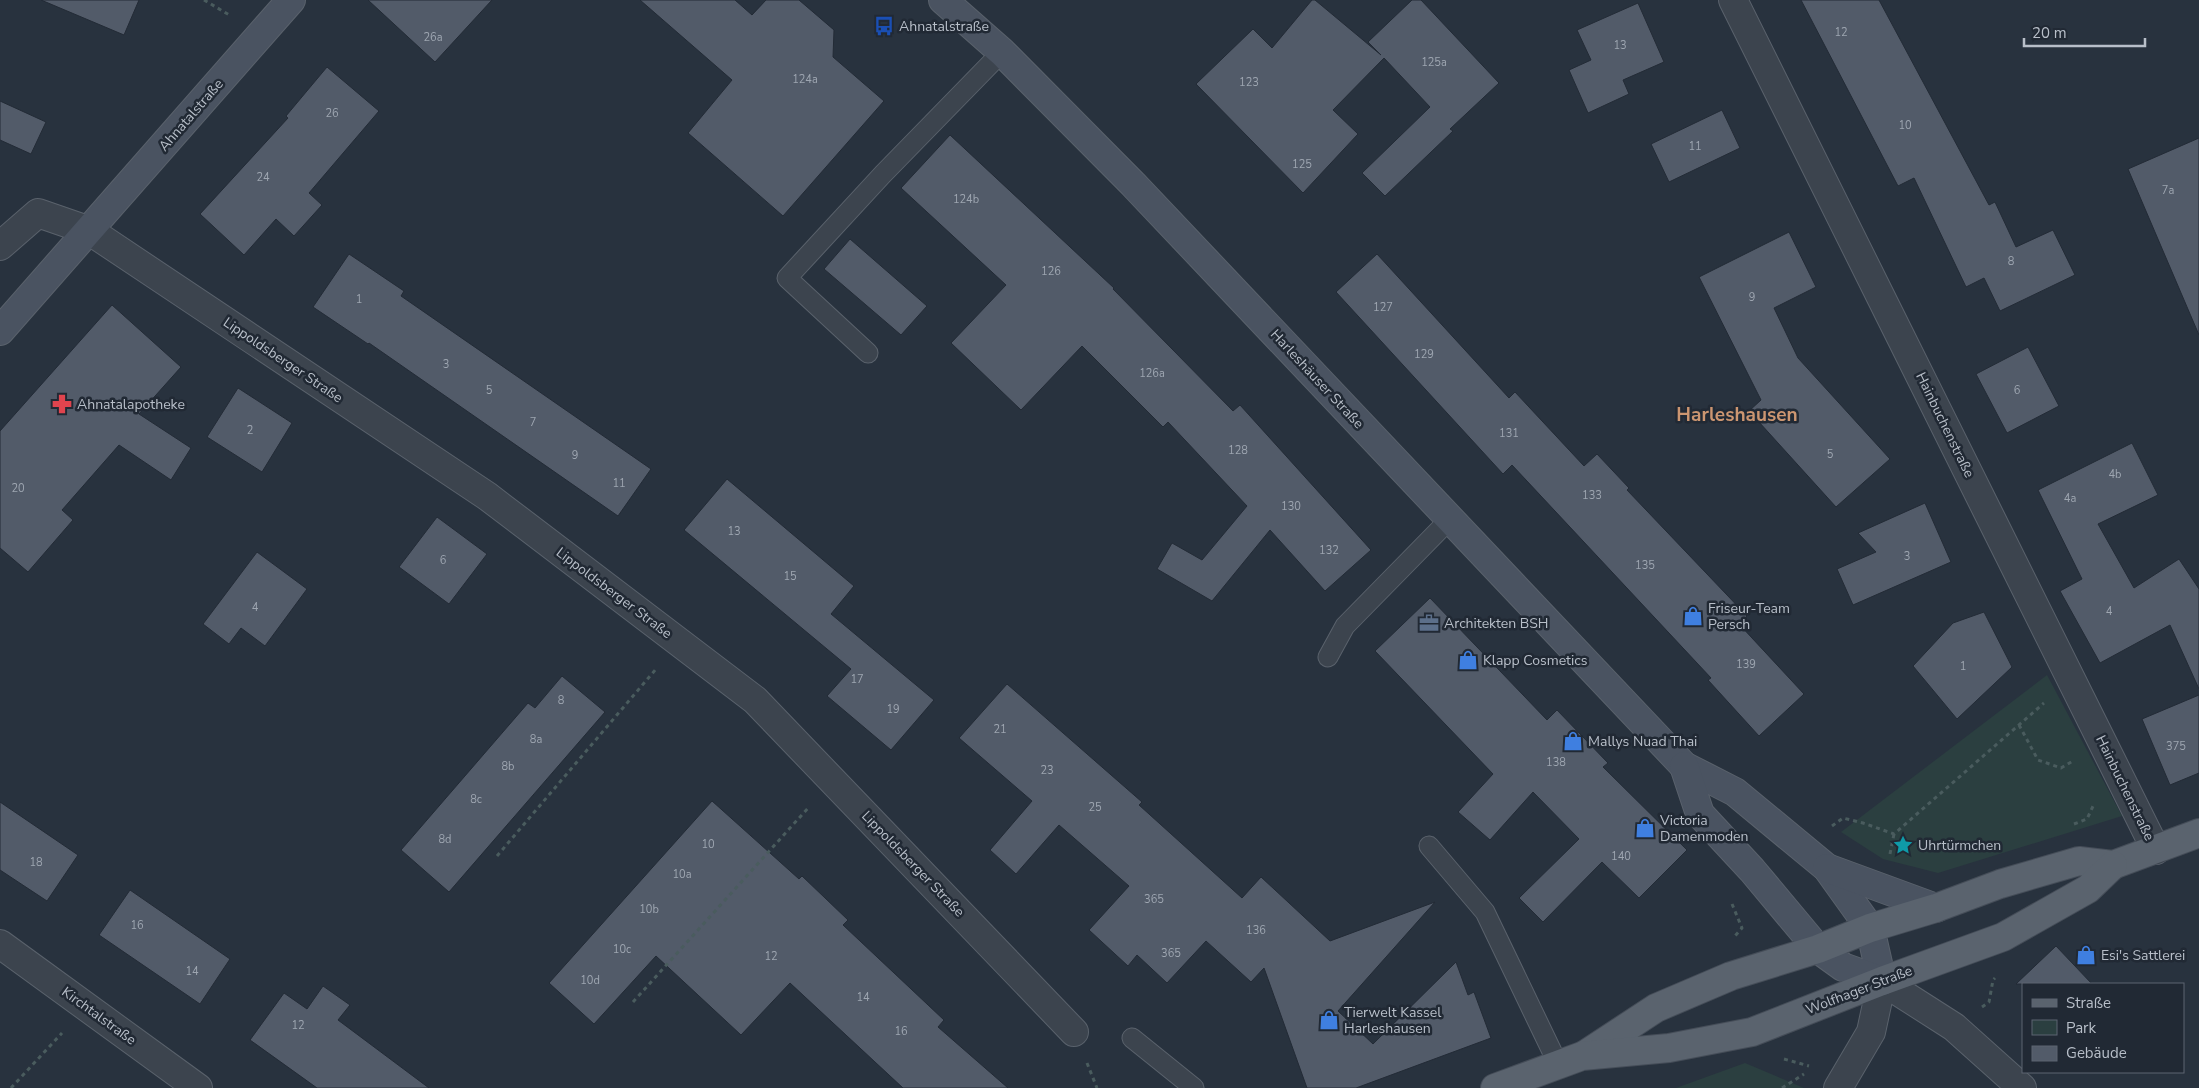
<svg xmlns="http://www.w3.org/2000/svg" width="2199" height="1088" font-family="'Nunito Sans',sans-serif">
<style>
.green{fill:#2b3f40}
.building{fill:#525b69;stroke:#232b36}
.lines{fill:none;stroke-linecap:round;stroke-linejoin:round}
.lane-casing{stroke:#5a626c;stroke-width:21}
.street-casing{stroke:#5a626c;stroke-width:30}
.secondary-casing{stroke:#5a626c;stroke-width:30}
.primary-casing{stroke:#454d58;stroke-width:30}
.path{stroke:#4a5c5e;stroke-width:3;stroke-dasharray:4 4;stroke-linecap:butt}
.lane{stroke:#3c444e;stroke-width:19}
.street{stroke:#3c444e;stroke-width:28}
.secondary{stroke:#4a5361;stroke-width:28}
.primary{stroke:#5a636e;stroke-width:28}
.labels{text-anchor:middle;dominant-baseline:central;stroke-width:5;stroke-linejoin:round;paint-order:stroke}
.number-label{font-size:11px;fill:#9ea6b1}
.poi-label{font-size:14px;fill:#b8bfc9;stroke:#212934;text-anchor:start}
.street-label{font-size:14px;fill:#b8bfc9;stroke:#212934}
.district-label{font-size:19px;font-weight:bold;fill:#cc9671;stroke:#212934}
</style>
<rect width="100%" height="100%" fill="#28323e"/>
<g class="green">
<polygon points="2047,675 2122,816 1938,873 1883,859 1841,832"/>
<polygon points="1745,1063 1804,1088 1676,1088"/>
</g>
<g class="building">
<polygon points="41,0 139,0 124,35"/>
<polygon points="368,0 492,0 435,62"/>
<polygon points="640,0 735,0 752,15 766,0 799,0 834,30 833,57 884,101 783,216 688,133 732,80"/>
<polygon points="1312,0 1315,0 1381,55 1368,42 1412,0 1421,0 1499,83 1450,129 1453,131 1385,196 1362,173 1430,107 1384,58 1333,110 1358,134 1303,193 1196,84 1253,29 1272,48"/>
<polygon points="1801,0 1879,0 1989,205 1995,202 2016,247 2053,230 2075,275 2000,311 1984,278 1966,287 1914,178 1898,186"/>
<polygon points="1638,3 1664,62 1623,80 1629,94 1588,113 1569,70 1591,60 1577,30"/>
<polygon points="327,67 379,111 309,193 322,205 294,236 276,219 244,255 200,214 288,118 286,116"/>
<polygon points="0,101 46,122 31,154 0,140"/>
<polygon points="1722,110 1740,148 1669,182 1651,144"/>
<polygon points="950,135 1114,288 1113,289 1233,411 1240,405 1371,550 1325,591 1270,530 1212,601 1157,569 1172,543 1202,560 1247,506 1168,422 1163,427 1082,346 1021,410 951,343 1006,285 901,188"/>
<polygon points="2199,138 2199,335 2128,169"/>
<polygon points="1789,232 1816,287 1774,308 1798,358 1890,459 1836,507 1749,411 1761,400 1699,277"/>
<polygon points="850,239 927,306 901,335 824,269"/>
<polygon points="349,254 404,291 401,296 651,469 618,516 369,343 368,344 313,307"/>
<polygon points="1377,254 1509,398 1515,392 1584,466 1597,454 1629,488 1627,490 1747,616 1739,624 1804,694 1759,736 1708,680 1711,678 1512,465 1503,474 1336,292"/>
<polygon points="112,305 181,367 139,414 191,448 171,480 119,445 62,510 73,520 28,572 0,548 0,431"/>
<polygon points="2028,347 2059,406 2007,433 1976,374"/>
<polygon points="238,388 292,423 262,472 207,437"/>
<polygon points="2132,443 2158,495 2098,524 2134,588 2179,559 2199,589 2199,689 2170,625 2100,663 2060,591 2082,579 2038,490"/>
<polygon points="727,479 854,586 831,614 934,700 891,750 827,696 851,669 684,530"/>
<polygon points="1925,503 1951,562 1853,605 1837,569 1876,552 1858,533"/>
<polygon points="437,517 487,554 449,604 399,567"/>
<polygon points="257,552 307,589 265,646 241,628 229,644 203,624"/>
<polygon points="1430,598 1547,720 1557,710 1608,763 1603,767 1687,850 1639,898 1602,862 1543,922 1519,898 1579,839 1533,792 1490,840 1458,812 1493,774 1375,651"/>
<polygon points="1984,612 2012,667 1957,719 1913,666 1953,623"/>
<polygon points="562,676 605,712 449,892 401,850 528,703 535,708"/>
<polygon points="1007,684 1142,802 1139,805 1242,898 1261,877 1330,941 1435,902 1338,1011 1373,1044 1456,962 1468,995 1474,992 1491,1038 1356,1088 1307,1088 1264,968 1251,982 1206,941 1167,983 1137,955 1128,966 1089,930 1129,886 1059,825 1016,874 990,850 1032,801 959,738"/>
<polygon points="2199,695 2199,773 2170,785 2142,719"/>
<polygon points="712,801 799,879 802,876 848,920 843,925 944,1020 938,1027 1008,1088 903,1088 790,983 741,1035 656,956 594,1024 549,983"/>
<polygon points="0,802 78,855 47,901 0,870"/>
<polygon points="130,890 230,959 200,1004 99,935"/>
<polygon points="2056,946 2092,984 2016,984"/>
<polygon points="323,986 350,1005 338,1020 429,1088 317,1088 250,1040 284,993 307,1009"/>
</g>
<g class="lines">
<defs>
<g id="lane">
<polyline points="868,353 787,278 883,174 1002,52"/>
<polyline points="1328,657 1345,626 1449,520"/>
<polyline points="1429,846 1485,912 1558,1064"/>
<polyline points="1132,1038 1194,1088"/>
</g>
<g id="street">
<polyline points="1733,0 2156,850"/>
<polyline points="0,246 38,213 90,231 487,496 755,700 1074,1032"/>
<polyline points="0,944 198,1088"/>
<polyline points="1838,1088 1871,1032 1882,981 1954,1027 2022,1088"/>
</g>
<g id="secondary">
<polyline points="943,0 1002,52 1133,184 1684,766 1735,792 1827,868 1870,928 1882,981"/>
<polyline points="0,331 291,0"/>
<polyline points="1684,766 1700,814 1752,870 1818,949 1843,967 1882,981"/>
<polyline points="1827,868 1936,908"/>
</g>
<g id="primary">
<polyline points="1586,1054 1656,1008 1731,976 1818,949 1870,928 1936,908 2000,884 2079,861 2113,865 2199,833"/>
<polyline points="1495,1088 1582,1056 1669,1048 1752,1032 1882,981 2003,937 2088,889 2113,865"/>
</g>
</defs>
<use href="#lane" class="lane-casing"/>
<use href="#street" class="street-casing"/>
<use href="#secondary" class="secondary-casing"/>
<use href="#primary" class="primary-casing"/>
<g class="path">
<polyline points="204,0 231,16"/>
<polyline points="2019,725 2038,760 2061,768 2073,761"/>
<polyline points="2074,824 2087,819 2094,804"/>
<polyline points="1832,826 1843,818 1863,823 1894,834 2044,703"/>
<polyline points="1890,854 1894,834"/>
<polyline points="497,856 656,669"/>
<polyline points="1732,904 1742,928 1735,936"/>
<polyline points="633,1002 809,807"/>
<polyline points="1982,1007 1989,1002 1993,980 1995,978"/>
<polyline points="1784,1059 1809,1066"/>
<polyline points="1087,1063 1097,1088"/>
<polyline points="11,1088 62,1033"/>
<polyline points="1782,1088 1804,1074"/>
</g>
<use href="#lane" class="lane"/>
<use href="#street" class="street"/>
<use href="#secondary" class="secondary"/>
<use href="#primary" class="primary"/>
</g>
<defs>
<symbol id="bus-bare" viewBox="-9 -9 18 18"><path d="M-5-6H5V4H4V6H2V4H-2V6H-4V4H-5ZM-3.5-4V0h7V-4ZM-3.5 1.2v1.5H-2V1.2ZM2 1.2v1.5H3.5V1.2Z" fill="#1a4fb4" stroke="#212934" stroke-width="2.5" paint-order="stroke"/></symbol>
<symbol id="pharmacy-bare" viewBox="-9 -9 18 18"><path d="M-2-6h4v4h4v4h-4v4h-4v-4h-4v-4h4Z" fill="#e0444e" stroke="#212934" stroke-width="2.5" paint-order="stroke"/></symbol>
<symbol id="shop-bare" viewBox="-9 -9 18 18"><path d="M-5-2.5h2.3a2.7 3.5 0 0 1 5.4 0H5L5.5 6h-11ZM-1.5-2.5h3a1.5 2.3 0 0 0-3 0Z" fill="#3f7fe0" stroke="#212934" stroke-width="2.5" paint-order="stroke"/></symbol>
<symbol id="office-bare" viewBox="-9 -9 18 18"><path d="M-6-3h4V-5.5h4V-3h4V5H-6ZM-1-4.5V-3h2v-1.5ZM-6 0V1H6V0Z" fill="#5c6f8a" stroke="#212934" stroke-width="2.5" paint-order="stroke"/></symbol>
<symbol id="sight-bare" viewBox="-9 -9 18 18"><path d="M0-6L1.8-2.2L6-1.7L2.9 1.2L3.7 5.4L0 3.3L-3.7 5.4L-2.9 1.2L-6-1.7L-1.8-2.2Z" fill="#0f9aa8" stroke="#212934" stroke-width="2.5" paint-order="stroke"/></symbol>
</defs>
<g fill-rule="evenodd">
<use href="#bus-bare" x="870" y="12" width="28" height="28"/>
<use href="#pharmacy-bare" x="48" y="390" width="28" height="28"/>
<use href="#shop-bare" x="1679" y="602" width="28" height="28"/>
<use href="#office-bare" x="1415" y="609" width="28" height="28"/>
<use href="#shop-bare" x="1454" y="646" width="28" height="28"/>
<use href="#shop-bare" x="1559" y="727" width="28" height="28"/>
<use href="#shop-bare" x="1631" y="814" width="28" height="28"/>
<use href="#sight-bare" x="1889" y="831" width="28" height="28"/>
<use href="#shop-bare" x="2072" y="941" width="28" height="28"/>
<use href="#shop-bare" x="1315" y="1006" width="28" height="28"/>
</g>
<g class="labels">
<g class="number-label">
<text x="1841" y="32">12</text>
<text x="433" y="37">26a</text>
<text x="1620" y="45">13</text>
<text x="1434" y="62">125a</text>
<text x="805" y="79">124a</text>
<text x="1249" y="82">123</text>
<text x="332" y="113">26</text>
<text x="1905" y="125">10</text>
<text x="1695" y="146">11</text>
<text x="1302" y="164">125</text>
<text x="263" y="177">24</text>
<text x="2168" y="190">7a</text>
<text x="966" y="199">124b</text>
<text x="2011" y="261">8</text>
<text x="1051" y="271">126</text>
<text x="1752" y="297">9</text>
<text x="359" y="299">1</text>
<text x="1383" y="307">127</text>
<text x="1424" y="354">129</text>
<text x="446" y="364">3</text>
<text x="1152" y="373">126a</text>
<text x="489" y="390">5</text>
<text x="2017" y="390">6</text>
<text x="533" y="422">7</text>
<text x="250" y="430">2</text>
<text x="1509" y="433">131</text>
<text x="1238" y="450">128</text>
<text x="1830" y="454">5</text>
<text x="575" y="455">9</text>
<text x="2115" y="474">4b</text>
<text x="619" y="483">11</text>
<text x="18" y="488">20</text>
<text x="1592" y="495">133</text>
<text x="2070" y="498">4a</text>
<text x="1291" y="506">130</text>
<text x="734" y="531">13</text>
<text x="1329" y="550">132</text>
<text x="1907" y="556">3</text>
<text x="443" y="560">6</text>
<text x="1645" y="565">135</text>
<text x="790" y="576">15</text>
<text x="255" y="607">4</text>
<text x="2109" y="611">4</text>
<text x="1746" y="664">139</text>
<text x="1963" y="666">1</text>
<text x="857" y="679">17</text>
<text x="561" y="700">8</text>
<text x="893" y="709">19</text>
<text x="1000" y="729">21</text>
<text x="536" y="739">8a</text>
<text x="2176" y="746">375</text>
<text x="1556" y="762">138</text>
<text x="508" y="766">8b</text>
<text x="1047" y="770">23</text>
<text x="476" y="799">8c</text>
<text x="1095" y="807">25</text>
<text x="445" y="839">8d</text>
<text x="708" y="844">10</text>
<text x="1621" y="856">140</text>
<text x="36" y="862">18</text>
<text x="682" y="874">10a</text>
<text x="1154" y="899">365</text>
<text x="649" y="909">10b</text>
<text x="137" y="925">16</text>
<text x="1256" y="930">136</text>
<text x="622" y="949">10c</text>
<text x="1171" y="953">365</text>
<text x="771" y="956">12</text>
<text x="192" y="971">14</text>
<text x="590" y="980">10d</text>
<text x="863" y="997">14</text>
<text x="298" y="1025">12</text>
<text x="901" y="1031">16</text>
</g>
<g class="poi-label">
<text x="899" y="26">Ahnatalstraße</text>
<text x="77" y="404">Ahnatalapotheke</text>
<text x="1708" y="608">Friseur-Team<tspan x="1708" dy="16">Persch</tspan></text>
<text x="1444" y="623">Architekten BSH</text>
<text x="1483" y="660">Klapp Cosmetics</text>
<text x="1588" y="741">Mallys Nuad Thai</text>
<text x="1660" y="820">Victoria<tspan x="1660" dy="16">Damenmoden</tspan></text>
<text x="1918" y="845">Uhrtürmchen</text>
<text x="2101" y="955">Esi's Sattlerei</text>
<text x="1344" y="1012">Tierwelt Kassel<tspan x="1344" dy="16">Harleshausen</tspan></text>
</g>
<g class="street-label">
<text transform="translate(191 115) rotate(-49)">Ahnatalstraße</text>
<text transform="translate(283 360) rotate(34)">Lippoldsberger Straße</text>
<text transform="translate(1317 379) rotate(47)">Harleshäuser Straße</text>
<text transform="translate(1945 425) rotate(64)">Hainbuchenstraße</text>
<text transform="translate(614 593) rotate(37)">Lippoldsberger Straße</text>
<text transform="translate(2125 788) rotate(64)">Hainbuchenstraße</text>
<text transform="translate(913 864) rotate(46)">Lippoldsberger Straße</text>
<text transform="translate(1859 990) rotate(-21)">Wolfhager Straße</text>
<text transform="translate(99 1016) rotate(36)">Kirchtalstraße</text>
</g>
<g class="district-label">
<text x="1737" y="415">Harleshausen</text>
</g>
</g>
<rect x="2022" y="983" width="162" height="90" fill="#212934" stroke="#5d6570"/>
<rect x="2032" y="999" width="25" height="8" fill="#5a636e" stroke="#5d6570"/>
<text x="2066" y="1008" font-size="15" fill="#b8bfc9">Straße</text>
<rect x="2032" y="1020" width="25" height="15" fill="#2b3f40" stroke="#5d6570"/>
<text x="2066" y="1033" font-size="15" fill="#b8bfc9">Park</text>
<rect x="2032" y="1046" width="25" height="15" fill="#525b69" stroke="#5d6570"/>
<text x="2066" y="1058" font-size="15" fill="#b8bfc9">Gebäude</text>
<path d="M2024 38v8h121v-8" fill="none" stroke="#b8bfc9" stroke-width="2.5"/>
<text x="2032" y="38" font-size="15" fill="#b8bfc9" stroke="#212934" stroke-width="4" paint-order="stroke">20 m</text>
</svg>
